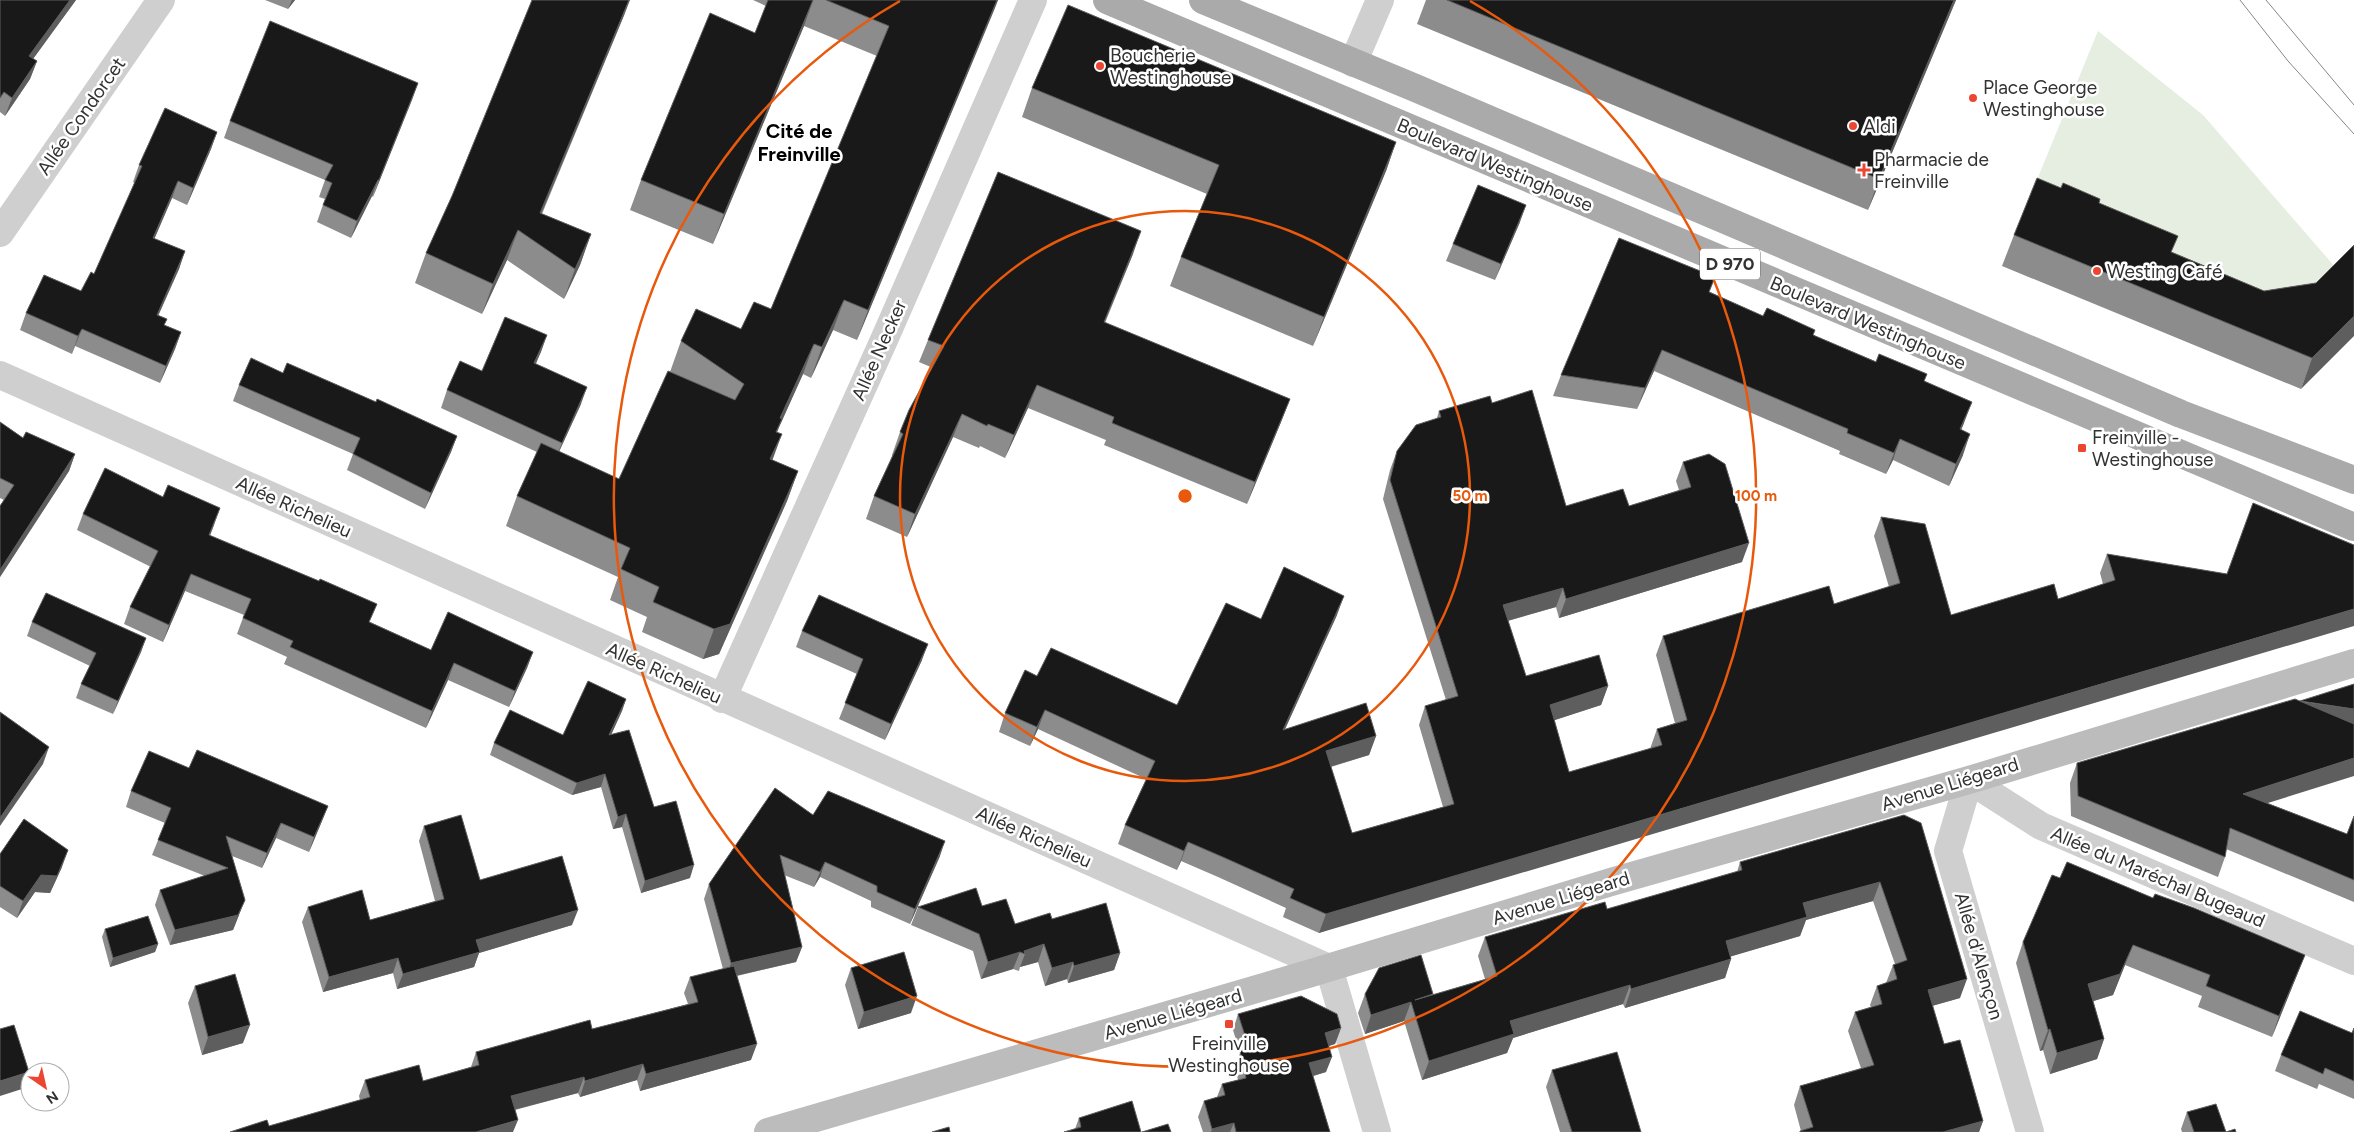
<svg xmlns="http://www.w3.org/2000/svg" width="2354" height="1132" font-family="Figtree,sans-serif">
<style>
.green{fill:#e5eee0}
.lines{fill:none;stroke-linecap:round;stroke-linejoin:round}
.street{stroke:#cfcfcf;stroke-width:28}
.secondary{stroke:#bcbcbc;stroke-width:28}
.primary{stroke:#aaa;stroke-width:28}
.tram{stroke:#878787;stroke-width:1}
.wall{fill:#8c8c8c}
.shaded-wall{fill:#5e5e5e}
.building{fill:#191919;stroke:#5e5e5e}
.ring{fill:none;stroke:#e8590c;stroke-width:2.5}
.poi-dot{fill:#eb4631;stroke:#fff;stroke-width:2}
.labels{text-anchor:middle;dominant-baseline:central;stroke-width:5;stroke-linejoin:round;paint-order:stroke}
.shield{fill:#fff;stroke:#707070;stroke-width:1}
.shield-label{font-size:18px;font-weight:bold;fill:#323232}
.poi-label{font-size:19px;fill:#323232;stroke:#fff;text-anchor:start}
.street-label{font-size:19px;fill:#323232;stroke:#fff}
.neighbourhood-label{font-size:20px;font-weight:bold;fill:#000;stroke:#fff}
.centre{fill:#e8590c;stroke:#fff;stroke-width:2.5}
.ring-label{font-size:15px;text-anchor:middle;font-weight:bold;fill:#e8590c;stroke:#fff;stroke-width:5;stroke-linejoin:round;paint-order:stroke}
</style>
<rect width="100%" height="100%" fill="#fff"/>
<polygon class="green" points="2098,31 2203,115 2343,276 2294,325 2025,209"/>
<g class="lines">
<g class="street">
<polyline points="1353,63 1380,0"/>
<polyline points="0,233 161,0"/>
<polyline points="0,375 1329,968 1377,1132"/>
<polyline points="722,699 884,340 1033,0"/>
<polyline points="2030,1132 1948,851 1969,780 2041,826 2354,961"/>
</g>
<polyline class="secondary" points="768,1132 1308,974 1611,882 1969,780 2354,663"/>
<g class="primary">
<polyline points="1107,0 2354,527"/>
<polyline points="1203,0 1413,87 2181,414 2354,480"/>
</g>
<g class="tram">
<polyline points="2240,0 2288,61 2354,134"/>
<polyline points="2266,0 2354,105"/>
</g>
</g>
<g class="wall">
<polygon points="0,0 76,0 33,59 37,61 30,79 5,116 0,112"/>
<polygon points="265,0 295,0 288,9"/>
<polygon points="753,0 998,0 857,340 833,330 811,378 803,374 777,432 772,460 798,471 787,501 719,654 703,659 642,632 647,617 610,600 618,577 506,526 517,496 537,452 441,408 447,390 547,335 536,364 581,404 559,452 619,479 674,374 670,372 681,341 741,329 771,309 877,56 804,26 713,244 630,210 641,180 755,33 766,6"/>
<polygon points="1426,0 1956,0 1868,210 1417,24"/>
<polygon points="625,13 542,214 591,234 580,265 564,299 507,260 482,314 415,283 426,253 452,196"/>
<polygon points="418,83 373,197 372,196 351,238 317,222 325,199 319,197 325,180 224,138 230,121"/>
<polygon points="1032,88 1396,142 1386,171 1313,346 1170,286 1181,257 1207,194 1022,117"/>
<polygon points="217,132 211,149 187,205 172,198 154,239 185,251 179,269 158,315 167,319 164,325 181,332 175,349 160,383 75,346 72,354 20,330 26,313 81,291 94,274 135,183 133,182 139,165"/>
<polygon points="2099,203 2172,252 2264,291 2316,283 2354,245 2301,389 2002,266 2014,235"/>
<polygon points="1520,222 1495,280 1446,261 1453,244"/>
<polygon points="1133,254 1105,323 1290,399 1281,422 1247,504 1104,445 1106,440 1028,408 1005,458 980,446 979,448 953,437 907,537 866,519 874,496 892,456 892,455 900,432 933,368 919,362 928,340"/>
<polygon points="1710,292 1763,316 1813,335 1925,382 1964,423 1961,430 1963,455 1949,486 1893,460 1886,474 1839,454 1840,451 1654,371 1637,409 1553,396 1561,375"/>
<polygon points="283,373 376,402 457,436 451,452 425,509 347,470 353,454 233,401 239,385"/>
<polygon points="1492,403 1566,506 1629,506 1679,490 1676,481 1683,462 1742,562 1559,618 1556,607 1508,621 1526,676 1608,686 1601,705 1554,720 1569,772 1650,749 1657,729 1675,723 1656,655 1663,636 1834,604 1889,587 1874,536 1881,517 1951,615 2058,599 2103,584 2100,573 2107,554 2227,574 2354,545 1319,933 1283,917 1286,908 1218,877 1181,861 1177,870 1118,844 1125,825 1146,779 1038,729 1030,746 999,732 1005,713 1037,676 1177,705 1261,619 1337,615 1285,729 1376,736 1369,755 1331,767 1352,833 1443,807 1419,725 1425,706 1446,700 1383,499 1390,470 1397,451 1437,418 1439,411"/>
<polygon points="0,422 23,438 75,454 69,471 0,577 0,506 4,500 0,498"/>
<polygon points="83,514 214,525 210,536 370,622 431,650 533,652 527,668 509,707 448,680 426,728 284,664 287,657 237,634 244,615 185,591 163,642 124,624 130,607 151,567 77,530"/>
<polygon points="32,622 146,638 141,652 113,714 76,698 81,684 90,666 27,636"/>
<polygon points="802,631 922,660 885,740 839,719 857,674 796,647"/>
<polygon points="626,699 622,711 611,735 654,807 690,878 641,893 622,827 613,829 601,787 572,795 490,755 494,743 563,735"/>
<polygon points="2077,763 2267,803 2347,834 2354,816 2354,902 2226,849 2225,857 2218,877 2071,816 2070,783"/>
<polygon points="189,768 328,806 322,821 309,852 276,838 262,868 232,856 239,915 233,930 170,945 155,905 160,890 205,876 152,855 165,823 126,807 131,791"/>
<polygon points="813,815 940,856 910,924 871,907 871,901 820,877 814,887 784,875 802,947 796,962 737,976 751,1060 640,1091 637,1080 580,1097 578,1093 515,1110 269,1126 360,1100 359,1096 365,1080 423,1081 471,1067 476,1052 592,1029 688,1004 684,993 690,977 723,969 704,899 709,884"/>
<polygon points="1904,815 1960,998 1932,1006 1944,1044 1983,1121 1979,1132 1800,1132 1801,1131 1794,1105 1800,1086 1861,1068 1848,1031 1855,1012 1871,1007 1870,1005 1877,986 1886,983 1893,965 1895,964 1873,901 1806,920 1800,936 1731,956 1731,959 1725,978 1625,1008 1623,1004 1513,1038 1507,1053 1422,1080 1404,1021 1365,1034 1358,1013 1365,994 1433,995 1485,979 1478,956 1485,937 1607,909 1737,872 1740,862"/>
<polygon points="424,826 480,880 572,925 479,953 474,967 397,989 393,973 323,992 302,922 308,907 370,920 435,901 419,841"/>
<polygon points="0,854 62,867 50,893 35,892 17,918 0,907"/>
<polygon points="2060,878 2153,898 2305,955 2297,975 2272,1037 2198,1007 2202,996 2125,965 2113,995 2093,1001 2104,1039 2097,1059 2050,1074 2043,1050 2040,1051 2016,963 2023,942"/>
<polygon points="982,906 1015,924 1052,919 1120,953 1114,970 1068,983 1067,979 1045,986 1038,962 1020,967 1019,971 1013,969 981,979 973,951 911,925 918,907"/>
<polygon points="105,929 158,944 155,952 110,967 102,937"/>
<polygon points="851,968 911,1013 858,1029 845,985"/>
<polygon points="195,986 243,1043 202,1055 188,1003"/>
<polygon points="1238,1014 1341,1028 1335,1044 1329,1046 1326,1072 1313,1076 1330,1132 1203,1132 1198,1117 1204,1101 1217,1097 1222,1084 1238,1080 1235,1067 1240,1053 1233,1030"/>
<polygon points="2354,1028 2354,1099 2319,1084 2317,1089 2275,1071 2281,1055 2352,1033"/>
<polygon points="1552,1070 1641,1132 1560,1132 1546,1087"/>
<polygon points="2187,1112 2226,1132 2236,1132 2182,1132 2181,1129"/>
<polygon points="1079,1118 1141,1132 1075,1129"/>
</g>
<g class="shaded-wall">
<polygon points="70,0 76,0 22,74 29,56"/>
<polygon points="292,0 295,0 288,9"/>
<polygon points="629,0 630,0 625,13 529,243 540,213"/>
<polygon points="813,0 804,26 713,244 724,214"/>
<polygon points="997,0 998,0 995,8 857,340 868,310"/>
<polygon points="1954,0 1956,0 1868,210 1879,179"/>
<polygon points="37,61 30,79 5,116 12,98"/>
<polygon points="418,83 412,100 373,197 379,180"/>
<polygon points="217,132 211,149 187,205 193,188"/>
<polygon points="1396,142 1386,171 1313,346 1324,317"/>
<polygon points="378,180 372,196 351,238 357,221"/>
<polygon points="178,181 172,198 147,256 153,238"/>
<polygon points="1526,205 1520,222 1495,280 1501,264"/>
<polygon points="518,230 507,260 482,314 493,284"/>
<polygon points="1141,231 1133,254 1095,345 1104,322"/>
<polygon points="591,234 580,265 564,299 575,269"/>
<polygon points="185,251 179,269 151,332 157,315"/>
<polygon points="844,300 833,330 811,378 822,347"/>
<polygon points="2354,316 2354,336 2301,389 2312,358"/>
<polygon points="82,329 75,346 72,354 78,336"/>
<polygon points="181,332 175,349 160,383 166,366"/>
<polygon points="547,335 541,352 528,380 534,363"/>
<polygon points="814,344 803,374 779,427 771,449 780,418"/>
<polygon points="1662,350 1654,371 1637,409 1645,388"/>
<polygon points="1037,385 1028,408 1005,458 1014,435"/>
<polygon points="587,387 581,404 555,460 562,443"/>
<polygon points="1290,399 1281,422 1247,504 1255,482"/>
<polygon points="1972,402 1964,423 1952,451 1960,429"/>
<polygon points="962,414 953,437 907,537 915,514"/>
<polygon points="782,434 771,464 770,459"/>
<polygon points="1970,434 1963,455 1949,486 1956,464"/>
<polygon points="457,436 451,452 425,509 431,493"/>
<polygon points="1900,439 1893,460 1886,474 1894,453"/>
<polygon points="75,454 69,471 0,577 0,570"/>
<polygon points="798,471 787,501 719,654 703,659 714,629"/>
<polygon points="220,508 214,525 203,552 209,535"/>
<polygon points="1749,543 1742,562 1559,618 1566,599"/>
<polygon points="191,574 185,591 163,642 169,625"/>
<polygon points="1563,588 1556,607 1496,624 1503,605"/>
<polygon points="1344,596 1337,615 1276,749 1283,730"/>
<polygon points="2354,609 2354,626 1319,933 1326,914"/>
<polygon points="146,638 141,652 113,714 118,701"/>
<polygon points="928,644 922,660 885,740 891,724"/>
<polygon points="533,652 527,668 509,707 515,691"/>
<polygon points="454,663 448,680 426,728 432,711"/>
<polygon points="1608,686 1601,705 1543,724 1550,705"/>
<polygon points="626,699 622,711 605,748 609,735"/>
<polygon points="2298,701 2354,709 2354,727"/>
<polygon points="1045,710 1038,729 1030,746 1037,727"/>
<polygon points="1376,736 1369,755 1319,770 1326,751"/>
<polygon points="49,747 43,764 0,826 0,818"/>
<polygon points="2354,758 2354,776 2236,813 2243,794"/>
<polygon points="605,774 601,787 572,795 577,783"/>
<polygon points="328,806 322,821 309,852 314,837"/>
<polygon points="626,814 622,827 613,829 618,817"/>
<polygon points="281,823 276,838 262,868 267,853"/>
<polygon points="945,841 940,856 910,924 915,909"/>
<polygon points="1188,842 1181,861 1177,870 1184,851"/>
<polygon points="68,850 62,867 50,893 35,892 17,918 23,901 41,875"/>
<polygon points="825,862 820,877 814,887 820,872"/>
<polygon points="694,865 690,878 641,893 645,881"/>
<polygon points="1880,882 1873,901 1806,920 1800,936 1719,960 1726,941 1803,903"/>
<polygon points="245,900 233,930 170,945 175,930"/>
<polygon points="578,910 572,925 479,953 474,967 397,989 403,974 476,940"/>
<polygon points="158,944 155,952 110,967 113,958"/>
<polygon points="1044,944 1038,962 1020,967 1025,954 1024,951"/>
<polygon points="2133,945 2113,995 2081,1005 2088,984"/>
<polygon points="802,947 796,962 726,978 731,963"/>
<polygon points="1020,952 1013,969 981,979 988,962"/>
<polygon points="1120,953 1114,970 1068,983 1074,966"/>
<polygon points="2305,955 2297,975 2272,1037 2279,1016"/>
<polygon points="398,958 393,973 323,992 329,977"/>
<polygon points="1731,959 1725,978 1625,1008 1631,989"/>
<polygon points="1073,962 1067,979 1045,986 1052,968"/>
<polygon points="1967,979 1960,998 1921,1009 1928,990"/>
<polygon points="1630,985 1623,1004 1513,1038 1507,1053 1422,1080 1429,1061 1510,1021"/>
<polygon points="917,996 911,1013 858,1029 864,1012"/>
<polygon points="1411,1002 1404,1021 1365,1034 1371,1015"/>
<polygon points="250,1025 243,1043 202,1055 208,1037"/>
<polygon points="1341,1028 1335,1044 1319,1049 1325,1033"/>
<polygon points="2050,1029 2043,1050 2040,1051 2048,1030"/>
<polygon points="2104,1039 2097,1059 2050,1074 2057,1053"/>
<polygon points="757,1044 751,1060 640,1091 646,1074"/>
<polygon points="1332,1057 1326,1072 1303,1079 1309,1063"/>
<polygon points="643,1064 637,1080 580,1097 585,1081"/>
<polygon points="29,1072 22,1089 0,1096 0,1081"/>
<polygon points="584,1077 578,1093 505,1112 511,1096"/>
<polygon points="518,1120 513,1132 476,1132"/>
<polygon points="1983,1121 1979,1132 1943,1132"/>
<polygon points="1234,1123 1230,1132 1211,1132 1212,1129"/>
</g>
<g class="building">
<polygon points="0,0 70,0 29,56 37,61 12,98 4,92 0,98"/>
<polygon points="532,0 629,0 540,213 591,234 575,269 518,230 493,284 426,253 452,196"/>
<polygon points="768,0 813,0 724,214 641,180 710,13 755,33"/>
<polygon points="826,0 997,0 868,310 844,300 822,347 814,344 780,418 782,419 776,432 782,434 770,459 798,471 730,624 714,629 653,602 659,587 621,569 630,548 517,496 541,443 619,479 668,371 735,400 744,384 681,341 696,309 741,329 754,302 771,309 889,26"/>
<polygon points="1447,0 1954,0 1879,179"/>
<polygon points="1068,5 1396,142 1324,317 1181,257 1219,165 1032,88"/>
<polygon points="270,21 418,83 379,180 378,180 357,221 323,205 332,183 325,180 333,165 230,121"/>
<polygon points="165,108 217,132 193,188 178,181 153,238 185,251 157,315 167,319 164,325 181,332 166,366 82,329 78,336 26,313 44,275 81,291 91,272 94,274 142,166 139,165"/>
<polygon points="998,172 1141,231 1104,322 1290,399 1255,482 1112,423 1114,417 1037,385 1014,435 988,424 987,426 962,414 915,514 874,496 903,434 900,432 909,410 944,346 928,340"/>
<polygon points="2037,178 2061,188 2063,183 2100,199 2099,203 2178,236 2171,252 2264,291 2316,283 2354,245 2354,316 2312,358 2014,235"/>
<polygon points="1478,185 1526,205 1501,264 1453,244"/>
<polygon points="1619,238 1715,277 1709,292 1763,316 1767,308 1815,330 1813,335 1876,362 1879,354 1927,374 1924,381 1972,402 1960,429 1970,434 1956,464 1900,439 1894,453 1847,433 1848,429 1662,350 1645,388 1561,375"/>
<polygon points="505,317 547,335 534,363 587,387 562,443 447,390 460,361 482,371"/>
<polygon points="251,358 283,373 287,363 376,402 377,399 457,436 431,493 353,454 360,438 239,385"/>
<polygon points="1532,390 1566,506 1623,489 1629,506 1691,487 1683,462 1709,454 1725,464 1749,543 1566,599 1563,588 1503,605 1526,676 1599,655 1608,686 1550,705 1569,772 1662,745 1657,729 1687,720 1663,636 1829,586 1834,604 1900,583 1881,517 1925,524 1951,615 2054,584 2058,599 2115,580 2107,554 2227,574 2253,503 2354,545 2354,609 1326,914 1290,898 1294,889 1225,858 1188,842 1184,851 1125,825 1155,761 1045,710 1037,727 1005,713 1025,670 1037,676 1051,648 1177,705 1226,603 1261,619 1284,567 1344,596 1283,730 1366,703 1376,736 1326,751 1352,833 1454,804 1425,706 1458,696 1390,480 1397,451 1416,425 1441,417 1439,411 1490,396 1492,403"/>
<polygon points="0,422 23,438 26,432 75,454 0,570 0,506 14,485 0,478"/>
<polygon points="105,468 163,497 168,485 220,508 209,535 319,581 320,579 377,604 369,622 431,650 448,612 533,652 515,691 454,663 432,711 290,647 293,641 243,618 251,599 191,574 169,625 130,607 158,551 83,514"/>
<polygon points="46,593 146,638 118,701 81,684 96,653 32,622"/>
<polygon points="819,595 928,644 891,724 845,703 863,659 802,631"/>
<polygon points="588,681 626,699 609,735 629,730 654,807 676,801 694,865 645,881 626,814 618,817 605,774 577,783 494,743 510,710 563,735"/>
<polygon points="2354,684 2354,709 2300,701"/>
<polygon points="2295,699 2354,724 2354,758 2243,794 2347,834 2354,816 2354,880 2230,828 2225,857 2078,796 2077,763"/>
<polygon points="0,712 49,747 0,818"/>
<polygon points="197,750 328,806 314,837 281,823 267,853 226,836 245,900 238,915 175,930 160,890 228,868 158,840 171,808 131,791 149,751 189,768"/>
<polygon points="775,788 813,815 828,791 945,841 915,909 877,892 877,886 825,862 820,872 780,855 802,947 731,963 709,884"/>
<polygon points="461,815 480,880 562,856 578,910 476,940 480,952 403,974 398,958 329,977 308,907 362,890 370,920 444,899 424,826"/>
<polygon points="1904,815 1921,823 1967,979 1928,990 1944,1044 1960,1040 1983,1121 1943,1132 1800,1132 1800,1131 1813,1127 1800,1086 1874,1065 1855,1012 1882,1004 1877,986 1897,979 1893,965 1907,960 1880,882 1803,903 1807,917 1726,941 1731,959 1631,989 1630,985 1510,1021 1514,1034 1429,1061 1411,1002 1371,1015 1365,994 1379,968 1421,955 1433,994 1415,1000 1497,976 1485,937 1605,902 1607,909 1742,870 1740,862"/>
<polygon points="24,819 68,850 57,876 41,875 23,901 0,886 0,854"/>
<polygon points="2067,862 2153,898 2155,894 2194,908 2305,955 2279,1016 2206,986 2210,975 2133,945 2120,974 2088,984 2104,1039 2057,1053 2050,1029 2048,1030 2023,942 2052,875 2060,878"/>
<polygon points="976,888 982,906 1006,899 1015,924 1050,913 1052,919 1106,903 1120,953 1074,966 1073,962 1052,968 1044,944 1024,951 1025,954 1020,952 988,962 979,934 918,907"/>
<polygon points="148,916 158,944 113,958 105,929"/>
<polygon points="904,952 917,996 864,1012 851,968"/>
<polygon points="734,966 757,1044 646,1074 643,1064 585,1081 584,1077 511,1096 518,1120 476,1132 230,1132 267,1120 269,1126 370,1097 365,1080 419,1065 423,1081 479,1065 476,1052 590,1020 592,1029 698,1002 690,977"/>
<polygon points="235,974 250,1025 208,1037 195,986"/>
<polygon points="1301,996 1337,1014 1341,1028 1325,1033 1332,1057 1309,1063 1330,1132 1236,1132 1234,1123 1212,1129 1204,1101 1225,1095 1222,1084 1246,1078 1240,1051 1249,1048 1238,1014"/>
<polygon points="2300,1011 2352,1033 2354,1028 2354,1081 2325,1068 2323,1074 2281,1055"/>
<polygon points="14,1025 29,1072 0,1081 0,1029"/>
<polygon points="1617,1052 1641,1132 1572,1132 1552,1070"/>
<polygon points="1132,1101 1141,1132 1064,1132 1081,1127 1079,1118"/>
<polygon points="2216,1104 2226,1132 2235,1129 2236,1132 2194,1132 2187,1112"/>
<polygon points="1168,1124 1171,1132 1142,1132"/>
<polygon points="949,1127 950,1132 932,1132"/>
</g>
<g class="ring">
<circle cx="1185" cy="496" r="285"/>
<path d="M1470 1A571 571 0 1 1 900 1"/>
</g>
<g class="poi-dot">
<circle cx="1100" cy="66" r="5"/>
<circle cx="1973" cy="98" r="5"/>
<circle cx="1853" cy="126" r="5"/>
<path d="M1861.5 162.5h5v5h5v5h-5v5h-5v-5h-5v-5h5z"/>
<circle cx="2097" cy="271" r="5"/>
<rect x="2077" y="443" width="10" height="10" rx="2.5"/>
<rect x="1224" y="1019" width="10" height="10" rx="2.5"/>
</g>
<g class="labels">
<rect class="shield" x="1700" y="248.5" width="60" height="31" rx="4"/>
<g class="shield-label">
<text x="1730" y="264">D 970</text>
</g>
<g class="poi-label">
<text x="1110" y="55">Boucherie<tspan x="1110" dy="22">Westinghouse</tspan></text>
<text x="1983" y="87">Place George<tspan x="1983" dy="22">Westinghouse</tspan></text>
<text x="1863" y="126">Aldi</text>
<text x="1874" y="159">Pharmacie de<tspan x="1874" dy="22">Freinville</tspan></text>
<text x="2107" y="271">Westing Café</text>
<text x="2092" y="437">Freinville -<tspan x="2092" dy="22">Westinghouse</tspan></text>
<text x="1229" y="1043" text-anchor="middle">Freinville<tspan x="1229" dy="22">Westinghouse</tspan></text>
</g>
<g class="street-label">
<text transform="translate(81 116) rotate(-55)">Allée Condorcet</text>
<text transform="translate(1495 165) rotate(23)">Boulevard Westinghouse</text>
<text transform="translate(1868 323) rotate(23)">Boulevard Westinghouse</text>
<text transform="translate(879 350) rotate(-66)">Allée Necker</text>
<text transform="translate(294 507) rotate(24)">Allée Richelieu</text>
<text transform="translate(664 673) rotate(24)">Allée Richelieu</text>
<text transform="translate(1950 784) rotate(-17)">Avenue Liégeard</text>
<text transform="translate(1034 837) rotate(24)">Allée Richelieu</text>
<text transform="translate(2158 877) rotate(23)">Allée du Maréchal Bugeaud</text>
<text transform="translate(1561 898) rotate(-17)">Avenue Liégeard</text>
<text transform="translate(1979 956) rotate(74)">Allée d'Alençon</text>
<text transform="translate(1173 1014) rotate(-16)">Avenue Liégeard</text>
</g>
<g class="neighbourhood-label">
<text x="799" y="131">Cité de<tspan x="799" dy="23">Freinville</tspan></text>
</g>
</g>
<circle cx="1185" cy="496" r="8" class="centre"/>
<g class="ring-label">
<text x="1470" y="501">50 m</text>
<text x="1756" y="501">100 m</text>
</g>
<g transform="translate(45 1087) rotate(146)"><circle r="24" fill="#ffffff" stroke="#adadad"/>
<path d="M0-4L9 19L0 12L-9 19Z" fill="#eb4631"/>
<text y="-8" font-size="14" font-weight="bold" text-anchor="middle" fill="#323232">N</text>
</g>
</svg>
